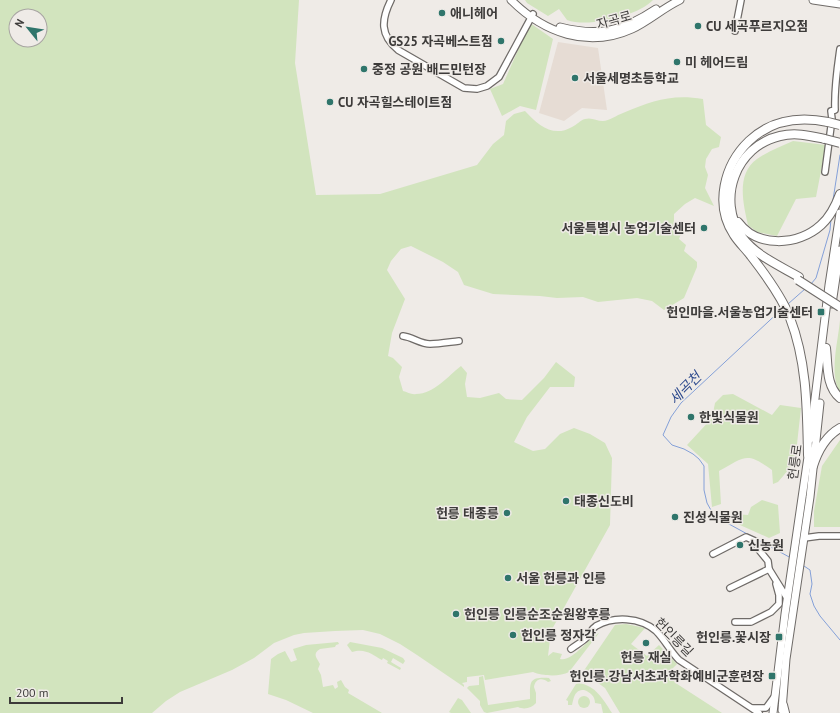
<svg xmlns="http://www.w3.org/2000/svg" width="840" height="713" font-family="'PT Sans','Noto Sans KR',sans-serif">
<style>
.built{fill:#e6dcd4}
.green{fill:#d2e4be;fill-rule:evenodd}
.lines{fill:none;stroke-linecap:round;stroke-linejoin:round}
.stream{stroke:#84a0d8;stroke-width:1}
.minor-casing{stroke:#6f6b68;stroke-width:8}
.major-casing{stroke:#6f6b68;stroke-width:9}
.highway-casing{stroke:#6f6b68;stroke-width:10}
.minor{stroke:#fff;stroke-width:5.5}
.major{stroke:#fff;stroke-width:7}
.highway{stroke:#fff;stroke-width:8}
.highway-bridge-casing{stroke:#6f6b68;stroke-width:10;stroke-linecap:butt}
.highway-bridge{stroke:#fff;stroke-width:8}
.poi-dot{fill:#2f756b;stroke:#efebe7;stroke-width:1.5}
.labels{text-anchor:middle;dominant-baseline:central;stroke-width:3;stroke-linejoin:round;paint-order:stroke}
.poi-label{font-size:13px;font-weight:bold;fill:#3d3b3a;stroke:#efebe7;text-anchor:start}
.street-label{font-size:13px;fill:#3d3b3a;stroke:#efebe7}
.water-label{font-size:14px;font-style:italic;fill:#2c498d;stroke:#efebe7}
</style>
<rect width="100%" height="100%" fill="#efebe7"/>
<polygon class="built" points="558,42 598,48 607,110 582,108 564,121 539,113"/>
<g class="green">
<path d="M0,0H299L295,63L316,195L380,194L477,165L493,144L504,135L506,121L514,114L525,111C538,125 553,138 572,127C577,125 580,120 585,119C592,117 596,121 603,121C609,121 617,115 623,113C653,101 670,94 703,99L706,125L721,137L719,147L712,149L706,159L705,167L708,175L705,188L714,206L695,198L685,204L674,214V223L683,228L679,239L686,245L684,251L697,262V267L684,298L664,310L652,301L637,298L598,302L583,297L557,298L540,296L493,294L464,285L458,272L443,262L411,246L401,249L391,261L387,270L405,299L392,333L388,356L393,358L402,367L399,377L403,391C407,392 412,395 416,394C434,394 448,376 461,366L467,373L465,384L467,397L480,398L499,393L506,399L522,400L544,378L556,362L575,377L574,387H550L527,417L514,442L533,451L545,449L560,434L574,428L590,434L605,443L612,458L610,525L551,631L548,656L553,652L562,654L560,659C573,662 588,638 599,633L569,672C560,677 542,676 533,672L485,680L484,675L467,677V682L462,683L464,685V687L417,655L400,644L380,634L363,630L335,631L304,633L294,635L274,643L254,658L232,670L180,692L166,701L152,713H0ZM16,16H40V40H16Z"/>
<path d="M525,0H653C638,16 589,28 567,20L559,9L548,16L527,3Z"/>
<polygon points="530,23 553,39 536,110 520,106 502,116 490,89 503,84"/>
<path d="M793,141L826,145L816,197L796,199L777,236L757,232L748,225C743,203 736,174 757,159C768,151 782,146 793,141Z"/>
<path d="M840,320V393C829,373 838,342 840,320Z"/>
<path d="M733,394L772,415L780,405L801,408L795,462L778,482L773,484L772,470C746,451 745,457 719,471L721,504L712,507L708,464L687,445L712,418L715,403L723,395Z"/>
<polygon points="840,440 840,527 814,527 814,511 822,466"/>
<polygon points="762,500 778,505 780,533 769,538 731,521 735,514 748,515 751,507"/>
<polygon points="626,624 645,628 631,644 647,656 659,645 677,664 671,670 677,677 674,682 722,713 620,713 605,688 583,672 615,625"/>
<path d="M338,642L339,644L336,645L335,647L320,649C312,654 317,658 320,664L318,669L321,675L323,687L333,685L335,689L338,687L337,682L341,680L345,687L349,690L348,693L382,713H313L286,700L268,694L271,659L278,654L285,651L291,662L297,660L293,649L306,645Z"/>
<path d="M350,642L382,648L403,658L405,661L403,664L393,658L391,662L401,668L400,670L387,663L388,661L383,658L382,660C372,655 366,648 352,652L347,645Z"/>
<path d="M483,676L488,705L530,699C530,681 529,677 549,678L551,681L548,682C542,677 535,679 534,687L536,693V703C532,708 524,710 518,707L487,713L484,712L480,705V701L467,688L469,686L479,685V677Z"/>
<path d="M579,683C596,686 603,699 612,713H603L601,704L595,703C595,696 590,692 584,690C574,690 574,698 572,705H568V701L566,700L576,684Z"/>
<circle cx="584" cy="702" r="6"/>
<polygon points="458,698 462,700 471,713 451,713 449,712"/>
</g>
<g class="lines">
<g class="stream">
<polyline points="833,200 840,155"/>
<polyline points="811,284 816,278 830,230 831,219"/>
<polyline points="788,304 805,289"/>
<polyline points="783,308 681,403 671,417 663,435 672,445 684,449 693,454 699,459 704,466 704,490 707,503 712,512 718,518 791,558"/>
<polyline points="804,566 810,570 812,584 810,594 814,606 820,616 840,640"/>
</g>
<defs>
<g id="minor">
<path d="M391,0C381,20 380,35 398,50L464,88L477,89L487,86L499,77L533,14"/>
<polyline points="735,31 741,0"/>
<path d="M825,172L832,119L831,111L835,110C834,89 837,70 840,49"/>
<path d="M403,336C412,337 421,344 430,344C439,344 450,342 459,341"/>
<polyline points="804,538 819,536 840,536"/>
<polyline points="713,554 746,537 755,541 759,550 768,561 769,569 787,598"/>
<polyline points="730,588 769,569"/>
<polyline points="735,622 751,622 771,612 779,604 779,595 776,584"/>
<path d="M571,649C576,645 582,642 586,638C590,635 591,629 596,626C614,616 640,617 656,631C665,640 670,651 679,660L759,713"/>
<polyline points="753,708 766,708 774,697"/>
</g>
<g id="major">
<path d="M511,0C544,33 588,49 632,29C649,21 663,8 680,0"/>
<polyline points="813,0 840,4"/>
<path d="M560,27C599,37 623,31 656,9"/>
<polyline points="832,304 840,250"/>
<polyline points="810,439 829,285 840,213"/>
<polyline points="782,710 786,659 810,497 820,403"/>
<polyline points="773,713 785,614 809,450"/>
</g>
<g id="highway">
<path d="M738,222C757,248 798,246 821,225C830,217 836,205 840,194"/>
<path d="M799,277C780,266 755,255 742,237C716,199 736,146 780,136C796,132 811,136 825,139"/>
<path d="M826,348C828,366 826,386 840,398"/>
<path d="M808,455C807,408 807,362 790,318C782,297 765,274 751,256C746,249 739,243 734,235C714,205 724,165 749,141C771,120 798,116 828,122"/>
<path d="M813,466C818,450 826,436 840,428"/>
<polyline points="783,705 785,713"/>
</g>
</defs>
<use href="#minor" class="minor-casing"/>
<use href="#major" class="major-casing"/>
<use href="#highway" class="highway-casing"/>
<use href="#minor" class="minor"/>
<use href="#major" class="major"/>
<use href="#highway" class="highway"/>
<defs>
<g id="highway-bridge">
<polyline points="828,122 840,125"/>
<polyline points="825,139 840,143"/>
<polyline points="798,280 840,307"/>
</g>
</defs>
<use href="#highway-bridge" class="highway-bridge-casing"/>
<use href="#highway-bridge" class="highway-bridge"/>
</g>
<g class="poi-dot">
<circle cx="442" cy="13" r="4"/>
<circle cx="698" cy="26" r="4"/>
<circle cx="501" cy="41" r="4"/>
<circle cx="677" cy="62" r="4"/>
<circle cx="364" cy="69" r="4"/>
<circle cx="575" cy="78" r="4"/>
<circle cx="330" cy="102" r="4"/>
<circle cx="704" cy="228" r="4"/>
<rect x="817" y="308" width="8" height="8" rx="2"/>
<circle cx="691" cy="417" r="4"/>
<circle cx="566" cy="501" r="4"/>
<circle cx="507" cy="513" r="4"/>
<circle cx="675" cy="517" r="4"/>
<circle cx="740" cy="545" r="4"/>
<circle cx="508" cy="578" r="4"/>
<circle cx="456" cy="614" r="4"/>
<circle cx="513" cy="635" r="4"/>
<rect x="775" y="633" width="8" height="8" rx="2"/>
<circle cx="646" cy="643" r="4"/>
<rect x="768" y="672" width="8" height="8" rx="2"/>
</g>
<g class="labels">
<g class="poi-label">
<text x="450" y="13">애니헤어</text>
<text x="706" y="26">CU 세곡푸르지오점</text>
<text x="493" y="41" text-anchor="end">GS25 자곡베스트점</text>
<text x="685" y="62">미 헤어드림</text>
<text x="372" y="69">중정 공원 배드민턴장</text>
<text x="583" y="78">서울세명초등학교</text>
<text x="338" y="102">CU 자곡힐스테이트점</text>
<text x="696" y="228" text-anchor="end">서울특별시 농업기술센터</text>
<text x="813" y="312" text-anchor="end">헌인마을.서울농업기술센터</text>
<text x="699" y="417">한빛식물원</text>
<text x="574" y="501">태종신도비</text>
<text x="499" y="513" text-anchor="end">헌릉 태종릉</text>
<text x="683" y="517">진성식물원</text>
<text x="748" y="545">신농원</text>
<text x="516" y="578">서울 헌릉과 인릉</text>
<text x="464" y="614">헌인릉 인릉순조순원왕후릉</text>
<text x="521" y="635">헌인릉 정자각</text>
<text x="771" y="637" text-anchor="end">헌인릉.꽃시장</text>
<text x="646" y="657" text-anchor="middle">헌릉 재실</text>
<text x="764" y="676" text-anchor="end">헌인릉.강남서초과학화예비군훈련장</text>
</g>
<g class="street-label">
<text transform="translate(614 20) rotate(-16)">자곡로</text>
<text transform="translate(795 462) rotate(-82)">헌릉로</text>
<text transform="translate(674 637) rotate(45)">헌인릉길</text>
</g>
<g class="water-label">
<text transform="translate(685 388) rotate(-45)">세곡천</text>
</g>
</g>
<g transform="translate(28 28) rotate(300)"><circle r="19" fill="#efebe7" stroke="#a8a5a2"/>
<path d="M0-3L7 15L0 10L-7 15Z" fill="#2f756b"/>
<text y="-6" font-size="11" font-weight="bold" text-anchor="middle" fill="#3d3b3a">N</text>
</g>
<path d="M10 697v6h112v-6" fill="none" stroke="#3d3b3a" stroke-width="2"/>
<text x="16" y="697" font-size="12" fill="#3d3b3a" stroke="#efebe7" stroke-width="3" paint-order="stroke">200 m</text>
</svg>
